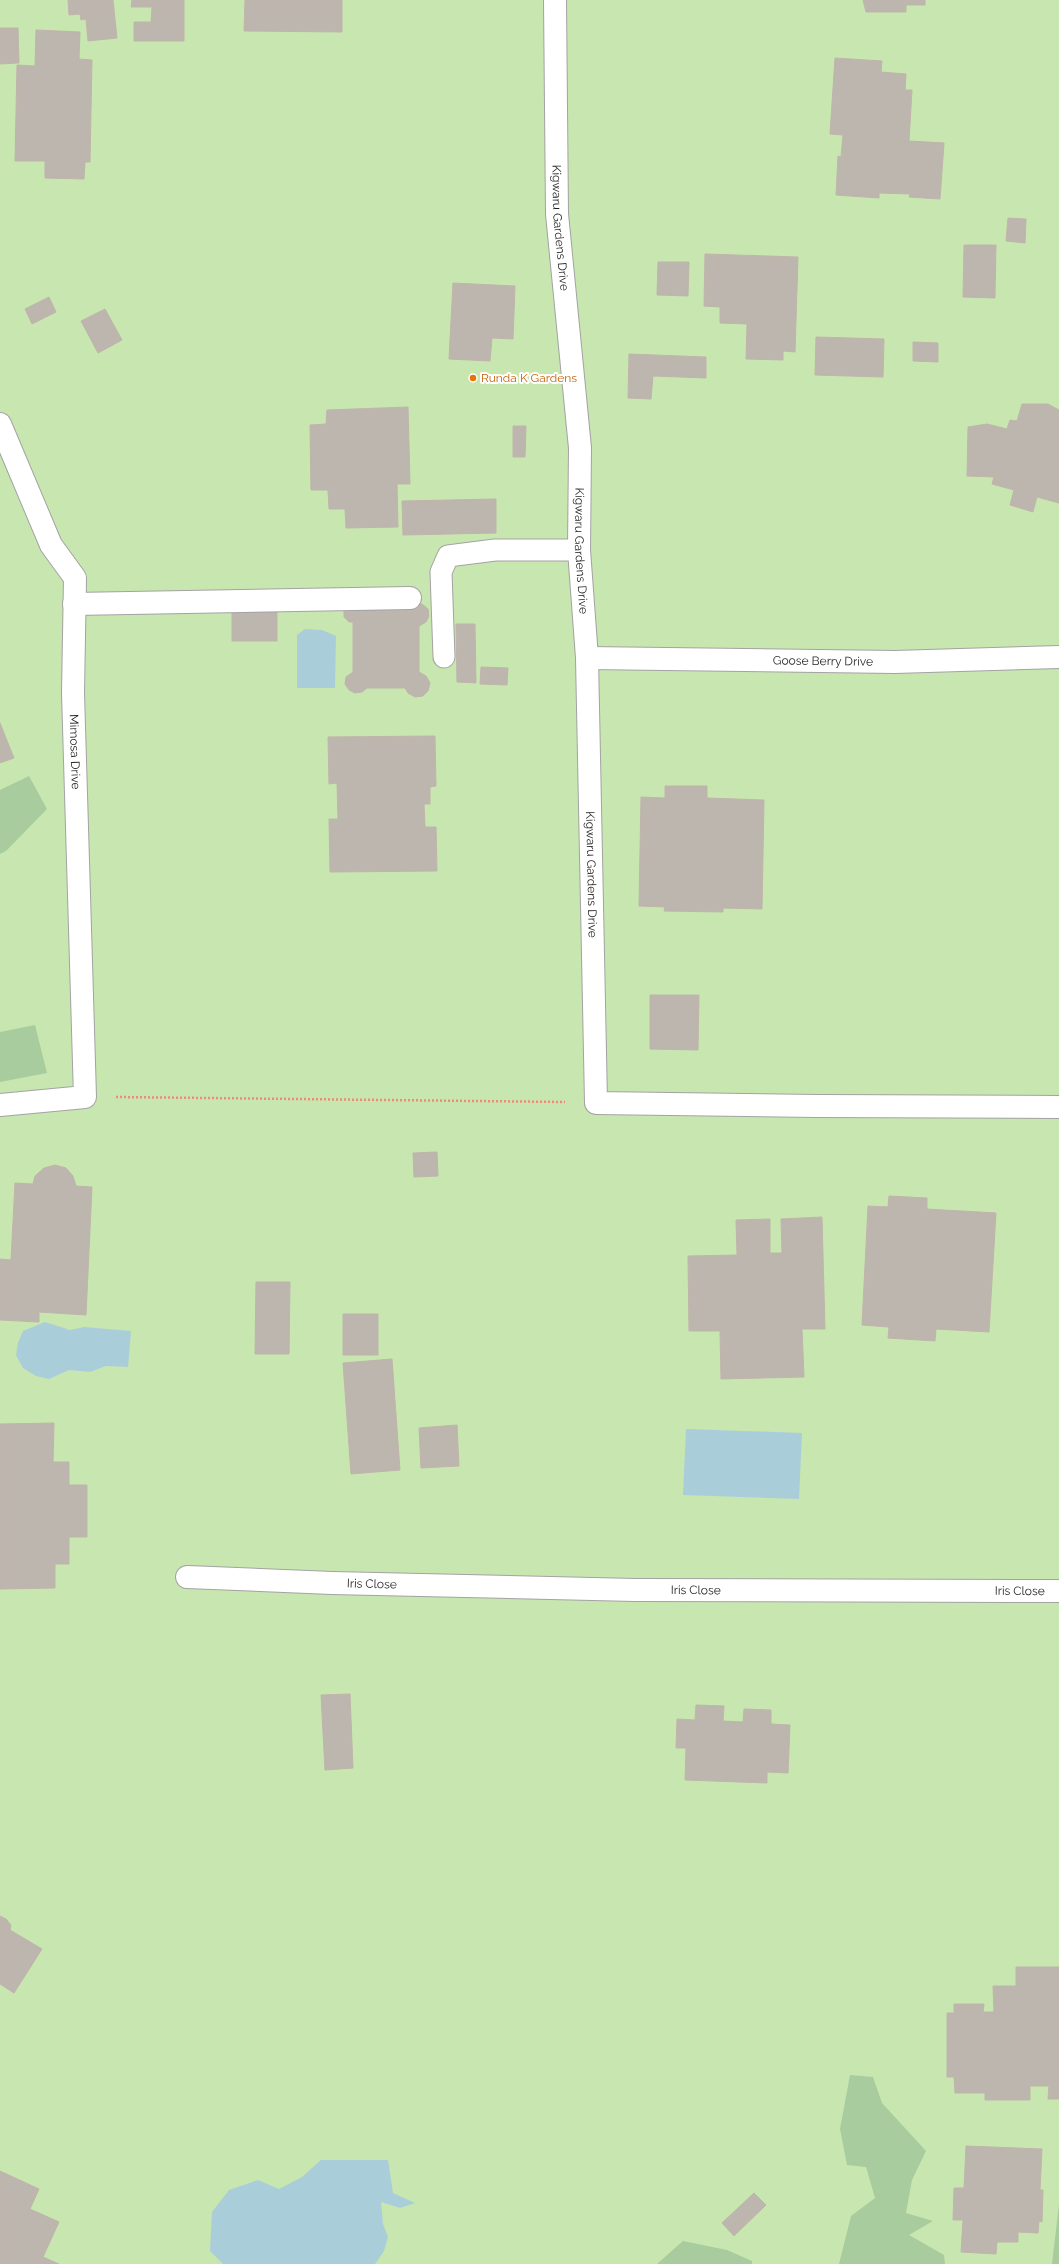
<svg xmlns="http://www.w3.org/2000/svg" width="1059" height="2264" font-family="Raleway,sans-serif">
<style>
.grass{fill:#c8e6b0}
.forest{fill:#a9cc9e}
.water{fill:#aacdda}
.building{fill:#bcb6af;stroke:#c0b5aa}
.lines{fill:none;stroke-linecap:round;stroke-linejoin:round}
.service-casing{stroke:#a3a3a3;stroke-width:23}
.minor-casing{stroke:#a3a3a3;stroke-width:24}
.path{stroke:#f18976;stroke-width:2.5;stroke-dasharray:2 2;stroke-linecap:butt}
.service{stroke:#fff;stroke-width:21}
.minor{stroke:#fff;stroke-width:22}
.food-dot{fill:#e8710a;stroke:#fff;stroke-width:1.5}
.labels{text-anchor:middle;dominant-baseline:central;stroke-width:4;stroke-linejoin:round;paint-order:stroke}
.street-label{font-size:12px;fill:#1f1f1f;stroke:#fff}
.food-label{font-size:12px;fill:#c56008;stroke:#fff;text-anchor:start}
</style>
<rect width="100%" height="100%" fill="#efede6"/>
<rect class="grass" x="0" y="0" width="1059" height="2264"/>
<g class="forest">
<polygon points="29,776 47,809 6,851 0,854 0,790"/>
<polygon points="35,1025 47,1073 0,1082 0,1032"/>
<polygon points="850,2075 873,2077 882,2103 926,2151 912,2180 906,2213 933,2221 909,2235 944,2255 945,2264 839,2264 851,2216 875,2198 866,2167 847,2165 840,2129"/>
<polygon points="1059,2204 1059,2264 1052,2264"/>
<polygon points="683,2241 727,2250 752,2261 752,2264 657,2264"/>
</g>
<g class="water">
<polygon points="305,629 322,630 336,636 335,688 297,688 297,635"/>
<polygon points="45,1322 70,1330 84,1327 131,1331 128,1367 106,1366 90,1372 69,1370 49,1379 36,1376 23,1368 16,1355 18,1343 23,1331"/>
<polygon points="686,1429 802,1433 799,1499 683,1495"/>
<polygon points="321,2160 388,2160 393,2193 415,2203 400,2208 381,2202 383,2224 388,2237 384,2251 375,2264 223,2264 210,2251 212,2212 229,2190 258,2180 279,2189 302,2177"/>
</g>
<g class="building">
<polygon points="68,0 113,0 117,38 88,41 86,19 81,20 80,14 69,15"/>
<polygon points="132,0 184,0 184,41 134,41 134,22 151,22 152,7 131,7"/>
<polygon points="245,0 342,0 342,32 244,31"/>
<polygon points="863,0 925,0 925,5 906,5 906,12 866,12"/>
<polygon points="0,28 18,28 19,63 0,64"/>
<polygon points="36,30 80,32 79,59 92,60 90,162 85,162 84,179 45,178 45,161 15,161 17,65 35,66"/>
<polygon points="835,58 882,61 881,72 906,74 905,90 912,90 909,141 944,143 940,199 909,197 910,194 879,193 879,198 836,195 838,156 841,157 843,135 830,134"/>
<polygon points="1008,218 1026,219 1025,243 1006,241"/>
<polygon points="964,245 996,245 995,298 963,297"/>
<polygon points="705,254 798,257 795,352 783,351 783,360 746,359 747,324 720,323 720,307 704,306"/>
<polygon points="658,262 689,262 688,296 657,295"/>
<polygon points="453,283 515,286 513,339 492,338 490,361 449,359"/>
<polygon points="49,297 56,312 32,324 25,309"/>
<polygon points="105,309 122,340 98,353 81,321"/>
<polygon points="816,337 884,339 883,377 815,375"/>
<polygon points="913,342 938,343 938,362 913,361"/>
<polygon points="629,354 706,357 706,378 653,376 651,399 628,398"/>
<polygon points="1022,404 1048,404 1059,410 1059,503 1037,497 1033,512 1010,505 1014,490 992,484 994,477 967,476 968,427 987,424 1007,429 1010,420 1017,421"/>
<polygon points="408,407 410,484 397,484 398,527 346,528 345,509 329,509 328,490 311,490 310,425 326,424 327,410"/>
<polygon points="513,426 526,426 525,457 513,457"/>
<polygon points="496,499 496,533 403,535 402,501"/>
<rect x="232" y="597" width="45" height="44"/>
<polygon points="415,604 422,604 428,609 429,616 426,622 419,626 419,672 426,676 430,683 428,691 423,696 415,697 408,693 405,688 367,688 362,692 355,693 349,690 345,684 346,677 353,672 353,622 349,622 344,617 344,610"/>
<polygon points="456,624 475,624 476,683 457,682"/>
<polygon points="481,667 508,668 507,685 480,684"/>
<polygon points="0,723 14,758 0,763"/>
<polygon points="435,736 436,786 430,787 430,804 424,804 425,827 436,827 437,871 330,872 329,819 338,819 337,783 329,784 328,737"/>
<polygon points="665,786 707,786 707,798 764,800 762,909 723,908 723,912 664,911 665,907 639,906 641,797 665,798"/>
<polygon points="650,995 699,995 698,1050 650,1049"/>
<polygon points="437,1152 438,1176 414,1177 413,1153"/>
<polygon points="55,1165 66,1168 73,1176 76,1186 92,1187 86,1315 39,1312 39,1322 0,1320 0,1259 11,1260 15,1183 33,1184 35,1176 44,1168"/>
<polygon points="889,1196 927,1198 927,1209 996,1213 989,1332 936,1329 935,1341 888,1338 889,1327 862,1325 868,1206 888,1207"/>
<polygon points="822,1217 825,1329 802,1329 804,1377 721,1379 720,1331 689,1331 688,1256 737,1255 736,1220 770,1219 770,1253 782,1253 781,1219"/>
<polygon points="256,1282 290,1282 289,1354 255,1354"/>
<rect x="343" y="1314" width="35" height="41"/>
<polygon points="392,1359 400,1470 351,1474 343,1363"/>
<polygon points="54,1423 53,1462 69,1462 69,1485 87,1485 87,1537 69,1537 69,1564 55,1564 55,1588 0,1589 0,1424"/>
<polygon points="457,1425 459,1466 421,1468 419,1428"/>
<polygon points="350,1694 353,1768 325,1770 321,1695"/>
<polygon points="696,1705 724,1706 723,1721 743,1722 744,1709 771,1710 771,1724 790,1725 788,1773 767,1772 767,1783 685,1780 686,1748 676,1748 677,1719 695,1720"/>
<polygon points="0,1916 6,1919 11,1925 10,1930 42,1949 14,1993 0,1984"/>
<polygon points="1016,1967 1059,1967 1059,2099 1048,2099 1049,2086 1030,2086 1030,2100 985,2100 985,2093 955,2093 954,2077 947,2077 947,2013 954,2013 954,2004 984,2004 983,2012 994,2012 993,1986 1016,1986"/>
<polygon points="966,2146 1042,2149 1040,2190 1043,2190 1042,2222 1039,2221 1038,2233 1018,2232 1018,2242 997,2242 996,2254 961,2252 963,2220 953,2220 954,2188 964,2188"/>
<polygon points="0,2171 39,2189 30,2209 59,2222 43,2257 59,2264 0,2264"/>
<polygon points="754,2193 766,2205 734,2236 722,2223"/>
</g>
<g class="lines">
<defs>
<polyline id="service" points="444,657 441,572 448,556 495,550 579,550"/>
<g id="minor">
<path id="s1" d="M555,0L557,214L580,448L579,550L587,658L596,1103L817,1106L1059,1107"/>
<path id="s2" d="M0,424L51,545L75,578L73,693L85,1097L0,1105"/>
<polyline points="74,604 410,598"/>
<path id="s3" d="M587,658L895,662L1059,657"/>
<path id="s4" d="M187,1577L332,1583L635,1590L1059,1591"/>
</g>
</defs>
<use href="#service" class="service-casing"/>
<use href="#minor" class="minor-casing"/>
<polyline class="path" points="116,1097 565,1102"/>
<use href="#service" class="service"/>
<use href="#minor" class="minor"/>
</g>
<circle class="food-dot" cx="473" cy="378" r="4"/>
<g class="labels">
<g class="street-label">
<text stroke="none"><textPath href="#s1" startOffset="228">Kigwaru Gardens Drive</textPath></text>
<text stroke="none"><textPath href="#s1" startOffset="552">Kigwaru Gardens Drive</textPath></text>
<text stroke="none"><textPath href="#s3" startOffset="236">Goose Berry Drive</textPath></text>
<text stroke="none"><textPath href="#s2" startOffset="346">Mimosa Drive</textPath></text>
<text stroke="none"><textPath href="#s1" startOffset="876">Kigwaru Gardens Drive</textPath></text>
<text stroke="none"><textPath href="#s4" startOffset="185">Iris Close</textPath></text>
<text stroke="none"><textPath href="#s4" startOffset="509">Iris Close</textPath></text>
<text stroke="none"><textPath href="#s4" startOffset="833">Iris Close</textPath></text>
</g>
<g class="food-label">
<text x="481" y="378">Runda K Gardens</text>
</g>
</g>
</svg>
